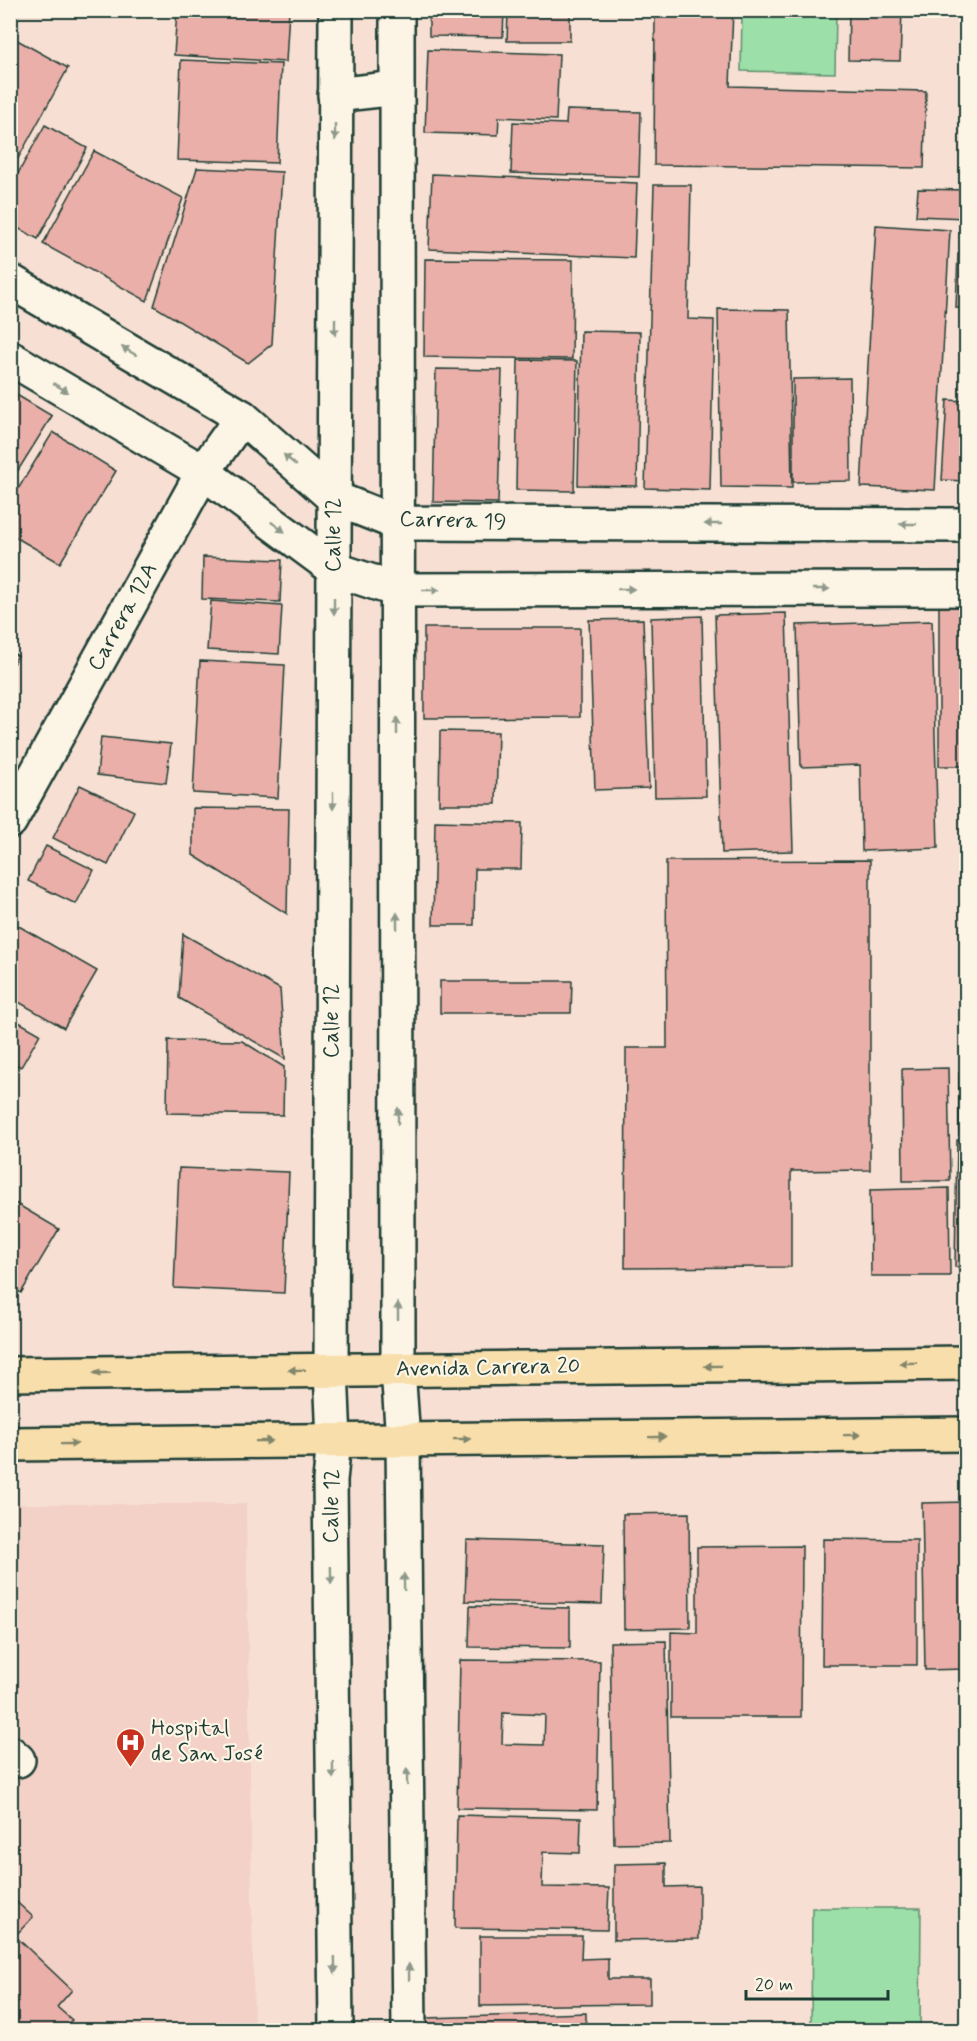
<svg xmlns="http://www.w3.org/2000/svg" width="977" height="2041" font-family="Mynerve,sans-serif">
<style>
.built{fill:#f3d1c6}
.green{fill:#9ddfa8;stroke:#5e8e6e;stroke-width:1.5}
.building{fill:#eaafa8;stroke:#1f3d34;stroke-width:1.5;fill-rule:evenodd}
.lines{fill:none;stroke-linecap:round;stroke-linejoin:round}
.minor-casing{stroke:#1f3d34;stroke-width:38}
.major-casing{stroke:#1f3d34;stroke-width:38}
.minor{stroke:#fcf5e5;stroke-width:33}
.major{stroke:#f8deab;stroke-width:33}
.oneway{fill:#8e998c}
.oneway2{fill:#81856a}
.labels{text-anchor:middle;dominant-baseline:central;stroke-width:4.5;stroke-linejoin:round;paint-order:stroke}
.street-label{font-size:22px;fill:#1f3d34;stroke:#fcf5e5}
.poi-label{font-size:22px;fill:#1f3d34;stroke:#fcf5e5;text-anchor:start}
</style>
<rect width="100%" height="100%" fill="#f7e0d3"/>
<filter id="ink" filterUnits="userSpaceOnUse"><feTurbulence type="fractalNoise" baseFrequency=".0167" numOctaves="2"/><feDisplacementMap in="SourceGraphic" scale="12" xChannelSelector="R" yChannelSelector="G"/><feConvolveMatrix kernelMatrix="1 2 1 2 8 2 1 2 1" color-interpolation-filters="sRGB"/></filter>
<g filter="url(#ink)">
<polygon class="built" points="10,1504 246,1504 254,2030 11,2030"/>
<g class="green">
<polygon points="742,11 836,11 835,73 741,71"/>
<polygon points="812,1908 921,1908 920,2030 811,2030"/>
</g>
<g class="building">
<polygon points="10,10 21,10 13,23 10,22"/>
<polygon points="177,10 289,10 286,62 174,55"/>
<polygon points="429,10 504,10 503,37 429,36"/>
<polygon points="508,10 570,10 570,41 507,41"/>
<polygon points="655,10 733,10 730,86 926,91 924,168 654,165"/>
<polygon points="849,10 902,10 900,61 848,60"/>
<polygon points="10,36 68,68 10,173"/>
<polygon points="428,50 559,54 556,120 499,117 498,135 425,133"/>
<polygon points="181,60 281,64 277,163 177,160"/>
<polygon points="567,110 641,112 639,177 511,173 513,122 566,124"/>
<polygon points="45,125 87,148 38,239 10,224 10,188"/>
<polygon points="94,151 183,198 147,301 43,244"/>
<polygon points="197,168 282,172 272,344 248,363 154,306"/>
<polygon points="432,174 637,183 634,258 429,249"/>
<polygon points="654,185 691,185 688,319 714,320 710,490 645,488"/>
<polygon points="918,189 966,190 966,218 916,216"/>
<polygon points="876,225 950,230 935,490 861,487"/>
<polygon points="958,254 966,254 966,308 956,308"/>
<polygon points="425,259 573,260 572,359 424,357"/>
<polygon points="718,309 789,310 792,488 721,487"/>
<polygon points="581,331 640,332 637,486 578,485"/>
<polygon points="518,360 577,361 574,491 516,490"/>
<polygon points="436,369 502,370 498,503 433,502"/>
<polygon points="850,378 851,481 793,482 793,379"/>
<polygon points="10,391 52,416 12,480 10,479"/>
<polygon points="947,400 966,401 966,481 942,480"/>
<polygon points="53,432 116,471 60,563 10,534 10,502"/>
<polygon points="203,557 282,560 280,602 202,599"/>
<polygon points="211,601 282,606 279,654 207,650"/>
<polygon points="966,603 966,766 939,766 939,604"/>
<polygon points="786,613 793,851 722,853 715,615"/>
<polygon points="702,616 706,796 655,797 651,618"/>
<polygon points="643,619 649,788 595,790 589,620"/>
<polygon points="932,621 938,848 862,851 860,765 801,767 797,625"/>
<polygon points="424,628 580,628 580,717 424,718"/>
<polygon points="10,651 18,656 10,668"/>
<polygon points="200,661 285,665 278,798 193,793"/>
<polygon points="440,731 498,732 496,804 439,804"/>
<polygon points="101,737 171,744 166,783 97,775"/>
<polygon points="80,785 134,811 108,865 53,838"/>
<polygon points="193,808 289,809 287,914 193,855"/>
<polygon points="435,821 522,823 521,869 475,869 474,925 433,925"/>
<polygon points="46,846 94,870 76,904 28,881"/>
<polygon points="870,860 870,1170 791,1171 791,1267 625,1268 626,1048 667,1048 666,861"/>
<polygon points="10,921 97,971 64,1028 10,997"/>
<polygon points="183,934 280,989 285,1059 179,998"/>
<polygon points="440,981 572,981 571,1013 440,1013"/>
<polygon points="10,1017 40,1034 21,1067 10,1061"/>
<polygon points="168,1040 242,1041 284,1067 283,1115 167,1113"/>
<polygon points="948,1068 950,1181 903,1181 902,1069"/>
<rect x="959" y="1073" width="7" height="62"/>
<polygon points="957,1140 966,1140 966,1267 955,1267"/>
<polygon points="179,1168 289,1172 284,1293 174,1288"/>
<polygon points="949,1188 950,1276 871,1276 870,1190"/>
<polygon points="10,1200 59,1229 21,1293 10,1287"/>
<polygon points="966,1502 966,1669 925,1670 922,1503"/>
<polygon points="689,1513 690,1628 624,1629 623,1514"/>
<polygon points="823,1539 917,1540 917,1665 822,1665"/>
<polygon points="467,1540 604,1544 602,1604 465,1601"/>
<polygon points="802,1546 801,1717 671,1717 671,1632 697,1633 697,1547"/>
<polygon points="470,1606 570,1608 570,1648 469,1647"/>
<polygon points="666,1641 670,1843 614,1844 610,1642"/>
<path d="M460,1660L600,1661L597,1810L457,1808ZM503,1713L545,1715L544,1745L502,1744Z"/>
<polygon points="457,1815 581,1818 580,1853 543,1852 542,1887 609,1888 607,1930 455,1928"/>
<polygon points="666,1863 666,1887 699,1886 699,1939 614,1940 614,1864"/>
<polygon points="10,1896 33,1917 15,1936 72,1990 57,2007 72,2020 62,2030 10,2030"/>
<polygon points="480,1936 582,1936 581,1959 608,1958 608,1979 650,1979 650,2004 480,2006"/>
<polygon points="586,2013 586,2030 426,2030 426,2018"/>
</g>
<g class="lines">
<defs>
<g id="minor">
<polyline points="397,10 398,1369 403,1440 409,2030"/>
<polyline points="335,95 397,88"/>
<polyline points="10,281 242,417 334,498 397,523 966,525"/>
<polyline points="10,358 203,472 334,569 397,590 966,589"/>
<polyline points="10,821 203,472 242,417"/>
<polyline points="10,1753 18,1760"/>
<polyline points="336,2030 330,1480 334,1441 331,1370 336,10"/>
</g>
<g id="major">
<polyline points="10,1374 966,1363"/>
<polyline points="10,1444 966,1434"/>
</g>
</defs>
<use href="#minor" class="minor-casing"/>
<use href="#major" class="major-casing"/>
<use href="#minor" class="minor"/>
<use href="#major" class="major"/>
</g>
<defs><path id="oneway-solid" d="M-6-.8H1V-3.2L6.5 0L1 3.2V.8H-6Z" transform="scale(1.5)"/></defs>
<g class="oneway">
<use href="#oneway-solid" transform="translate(335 132) rotate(90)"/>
<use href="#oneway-solid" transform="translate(335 327) rotate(90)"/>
<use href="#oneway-solid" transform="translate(129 351) rotate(-150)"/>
<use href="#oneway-solid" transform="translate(61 388) rotate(31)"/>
<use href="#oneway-solid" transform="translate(290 460) rotate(-139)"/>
<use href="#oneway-solid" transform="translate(713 524) rotate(-180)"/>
<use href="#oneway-solid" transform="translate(908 524) rotate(-180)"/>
<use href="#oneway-solid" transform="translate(278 527) rotate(36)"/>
<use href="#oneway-solid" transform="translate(626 589)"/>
<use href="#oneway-solid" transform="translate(821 589)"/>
<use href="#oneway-solid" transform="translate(431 590)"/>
<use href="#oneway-solid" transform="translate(334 606) rotate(90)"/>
<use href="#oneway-solid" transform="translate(397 726) rotate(-90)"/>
<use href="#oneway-solid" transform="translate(333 801) rotate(90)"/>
<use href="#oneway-solid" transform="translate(397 921) rotate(-90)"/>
<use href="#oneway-solid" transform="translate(398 1116) rotate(-90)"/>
<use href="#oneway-solid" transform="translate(398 1311) rotate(-90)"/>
<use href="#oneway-solid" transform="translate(331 1575) rotate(89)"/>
<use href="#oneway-solid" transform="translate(404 1582) rotate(-91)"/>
<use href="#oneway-solid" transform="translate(333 1770) rotate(89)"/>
<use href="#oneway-solid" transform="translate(407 1777) rotate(-91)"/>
<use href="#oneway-solid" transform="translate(335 1965) rotate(89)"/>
<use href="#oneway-solid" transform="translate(409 1972) rotate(-91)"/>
</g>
<g class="oneway2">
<use href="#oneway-solid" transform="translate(908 1363) rotate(179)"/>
<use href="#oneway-solid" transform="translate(713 1366) rotate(179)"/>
<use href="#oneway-solid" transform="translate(297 1370) rotate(179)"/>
<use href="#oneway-solid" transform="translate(102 1373) rotate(179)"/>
<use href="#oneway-solid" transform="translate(852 1435) rotate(-1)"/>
<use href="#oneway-solid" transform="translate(657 1437) rotate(-1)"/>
<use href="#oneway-solid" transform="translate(462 1439) rotate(-1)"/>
<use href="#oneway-solid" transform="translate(264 1441) rotate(-1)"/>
<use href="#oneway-solid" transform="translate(69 1444) rotate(-1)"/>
</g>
</g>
<defs>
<symbol id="hospital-pin" viewBox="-11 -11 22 30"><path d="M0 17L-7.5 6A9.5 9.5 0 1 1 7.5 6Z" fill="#c8321e" stroke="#fcf5e5"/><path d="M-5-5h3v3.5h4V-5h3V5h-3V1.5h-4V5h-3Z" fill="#fff"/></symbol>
</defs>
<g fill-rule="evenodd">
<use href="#hospital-pin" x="114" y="1726" width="33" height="45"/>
</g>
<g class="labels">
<g class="street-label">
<text transform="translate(453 521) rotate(2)">Carrera 19</text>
<text transform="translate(334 535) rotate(-90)">Calle 12</text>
<text transform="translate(123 617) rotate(-61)">Carrera 12A</text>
<text transform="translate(332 1021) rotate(-90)">Calle 12</text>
<text transform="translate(488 1368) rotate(-1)">Avenida Carrera 20</text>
<text transform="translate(332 1506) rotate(-89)">Calle 12</text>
</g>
<g class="poi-label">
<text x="151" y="1729">Hospital<tspan x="151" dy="25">de San José</tspan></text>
</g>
</g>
<rect width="977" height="2041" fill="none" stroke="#fcf5e5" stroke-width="36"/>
<rect x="18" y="18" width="941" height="2005" fill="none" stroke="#1f3d34" stroke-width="2" filter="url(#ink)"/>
<path d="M746 1990v9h142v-9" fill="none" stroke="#1f3d34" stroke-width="3"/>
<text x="755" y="1990" font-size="18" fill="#1f3d34" stroke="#fcf5e5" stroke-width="4.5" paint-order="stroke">20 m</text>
</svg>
